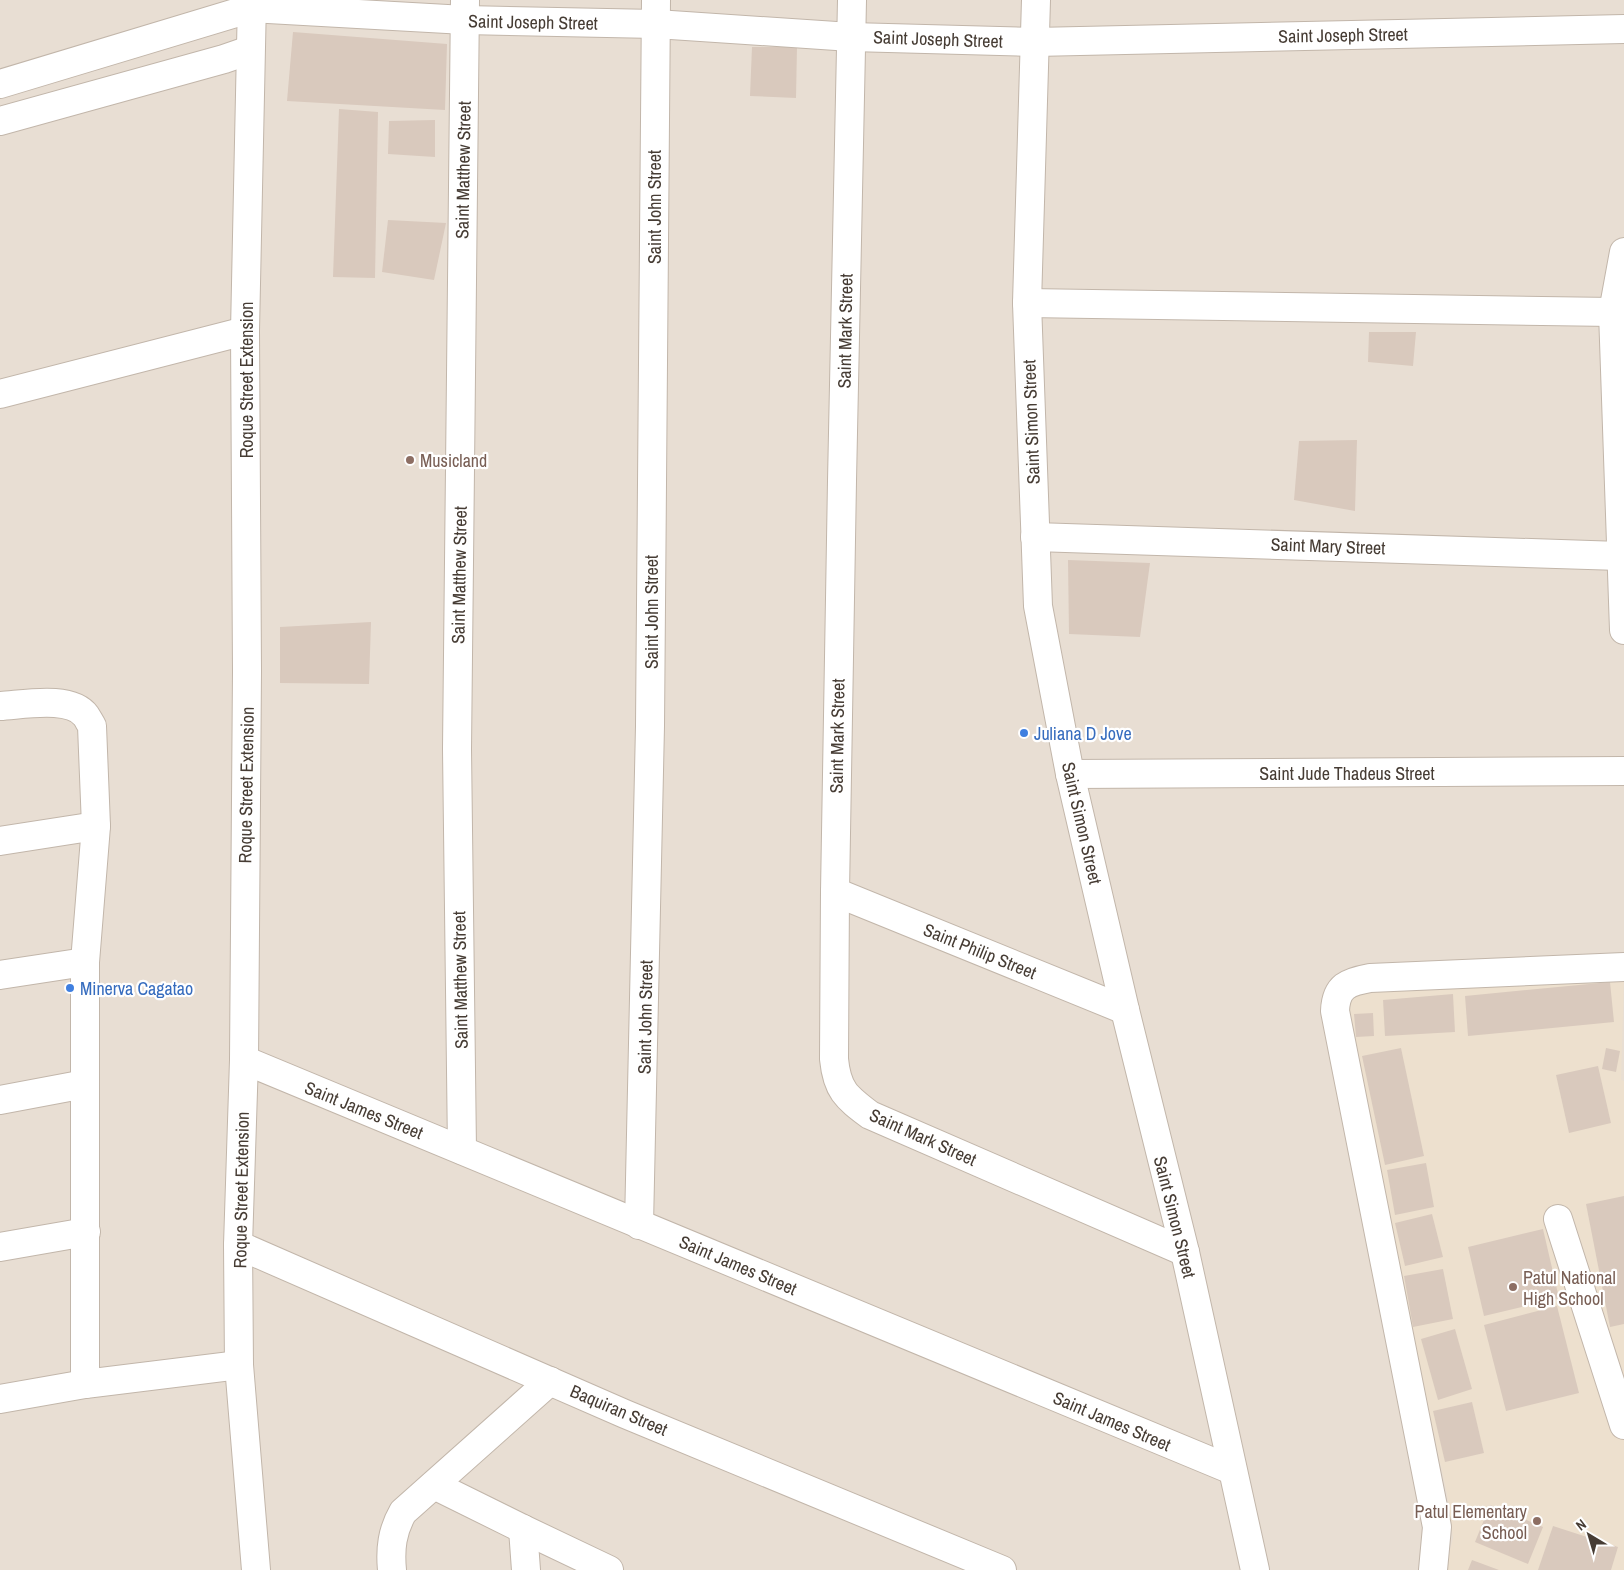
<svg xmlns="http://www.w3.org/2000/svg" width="1624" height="1570" font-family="'Archivo Narrow',sans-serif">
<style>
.residential{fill:#e8ded3}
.education{fill:#ede0ce}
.building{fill:#d9c9bd}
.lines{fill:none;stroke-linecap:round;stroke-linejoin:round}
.minor-casing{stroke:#c2b6aa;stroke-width:30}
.minor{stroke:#fff;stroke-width:28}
.education-dot{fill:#8d6e63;stroke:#fff;stroke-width:2}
.shop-dot{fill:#3f7fe0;stroke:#fff;stroke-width:2}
.labels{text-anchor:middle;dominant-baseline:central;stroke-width:4.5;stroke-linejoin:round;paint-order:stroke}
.street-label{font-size:18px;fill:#463c34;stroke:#fff}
.education-label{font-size:18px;fill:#785e54;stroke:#fff;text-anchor:start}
.shop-label{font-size:18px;fill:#366cbe;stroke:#fff;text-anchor:start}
</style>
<rect width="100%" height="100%" fill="#f3ede5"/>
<rect class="residential" x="0" y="0" width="1624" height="1570"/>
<polygon class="education" points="1624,975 1621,1080 1624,1081 1624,1570 1445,1570 1453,1538 1447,1494 1348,1042 1345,1004 1361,990"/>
<g class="building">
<polygon points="293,32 447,44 445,110 287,101"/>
<polygon points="752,47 797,47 796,98 750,96"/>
<polygon points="339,109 378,112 375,278 333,277"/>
<polygon points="435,120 435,157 388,154 389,121"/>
<polygon points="388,220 446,223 434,280 382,272"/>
<polygon points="1369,332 1416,332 1413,366 1368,362"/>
<polygon points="1357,440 1355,511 1294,500 1299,441"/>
<polygon points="1068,560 1150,563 1140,637 1069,634"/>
<polygon points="371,622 369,684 280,683 280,627"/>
<polygon points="1610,982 1614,1022 1468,1036 1465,996"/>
<polygon points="1453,994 1455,1032 1385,1036 1383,1000"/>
<polygon points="1373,1013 1374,1036 1356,1037 1354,1014"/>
<polygon points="1401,1048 1424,1156 1385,1165 1362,1056"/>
<polygon points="1606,1048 1620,1051 1616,1072 1602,1069"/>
<polygon points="1598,1066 1611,1123 1569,1133 1556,1075"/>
<polygon points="1426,1163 1434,1207 1395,1215 1387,1170"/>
<polygon points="1624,1196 1624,1324 1610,1327 1586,1204"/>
<polygon points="1432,1214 1443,1257 1405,1266 1395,1223"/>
<polygon points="1543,1229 1559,1298 1484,1316 1468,1247"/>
<polygon points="1443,1269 1453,1319 1413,1327 1404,1276"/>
<polygon points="1557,1306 1579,1393 1506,1411 1484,1325"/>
<polygon points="1455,1329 1472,1389 1438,1400 1421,1339"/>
<polygon points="1472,1402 1484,1453 1445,1462 1433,1411"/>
<polygon points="1490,1505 1543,1527 1528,1564 1475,1542"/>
<polygon points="1553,1526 1618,1547 1611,1570 1538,1570"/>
<polygon points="1472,1560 1499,1570 1468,1570"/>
</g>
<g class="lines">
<defs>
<g id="minor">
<polyline points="252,0 245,331 247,671 244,1060 238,1245 239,1365 256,1570"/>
<path d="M852,0L842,481L835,892L834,1059C837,1090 846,1097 870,1115L1185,1252"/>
<polyline points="1036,0 1027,303 1038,606 1070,774 1125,1010 1185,1252 1255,1570"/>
<polyline points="0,84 252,8 465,20 656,24 851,37 1035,42 1624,29"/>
<polyline points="0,121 224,59 250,50"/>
<polyline points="1624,252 1613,312 1624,630"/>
<polyline points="1027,303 1613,312"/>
<polyline points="0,394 245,331"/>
<polyline points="1035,537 1620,556"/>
<path d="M0,706C22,705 71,695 86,716C88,719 90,723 92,726L96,826L85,962V1384"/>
<polyline points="1070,774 1624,771"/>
<polyline points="0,841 96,826"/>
<polyline points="835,892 1125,1010"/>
<polyline points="0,975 85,962"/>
<polyline points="244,1060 1232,1470"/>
<polyline points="0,1100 85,1084"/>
<polyline points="462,1150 457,749 465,0"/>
<polyline points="1558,1219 1624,1425"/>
<polyline points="639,1225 650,726 656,0"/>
<polyline points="238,1245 625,1414 1002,1570"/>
<polyline points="0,1247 86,1232"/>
<polyline points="0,1399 85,1384 239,1365"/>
<polyline points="434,1485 523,1529 609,1570"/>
<polyline points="523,1529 526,1570"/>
<path d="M392,1570C390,1549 392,1531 403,1512L550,1381"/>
<path d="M1433,1570L1437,1527L1335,1011C1336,986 1348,982 1370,978L1624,967"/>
</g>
</defs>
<use href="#minor" class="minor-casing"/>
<use href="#minor" class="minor"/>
</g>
<g class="education-dot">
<circle cx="410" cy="460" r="5"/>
<circle cx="1513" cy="1287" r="5"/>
<circle cx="1537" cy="1521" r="5"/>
</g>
<g class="shop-dot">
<circle cx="1024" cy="733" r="5"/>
<circle cx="70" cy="988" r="5"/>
</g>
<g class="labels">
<g class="street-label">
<text transform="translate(533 22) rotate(1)">Saint Joseph Street</text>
<text transform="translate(1343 35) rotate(-1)">Saint Joseph Street</text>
<text transform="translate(938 39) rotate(2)">Saint Joseph Street</text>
<text transform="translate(463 170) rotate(-89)">Saint Matthew Street</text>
<text transform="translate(654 207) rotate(-90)">Saint John Street</text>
<text transform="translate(845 331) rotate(-89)">Saint Mark Street</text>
<text transform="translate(246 380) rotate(-90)">Roque Street Extension</text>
<text transform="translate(1031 422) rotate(-92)">Saint Simon Street</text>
<text transform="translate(1328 546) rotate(2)">Saint Mary Street</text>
<text transform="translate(459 575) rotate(-89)">Saint Matthew Street</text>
<text transform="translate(651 612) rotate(-90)">Saint John Street</text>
<text transform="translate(837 736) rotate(-89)">Saint Mark Street</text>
<text x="1347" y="773">Saint Jude Thadeus Street</text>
<text transform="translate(246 785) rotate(-89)">Roque Street Extension</text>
<text transform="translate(1082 823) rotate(77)">Saint Simon Street</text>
<text transform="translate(980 951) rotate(22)">Saint Philip Street</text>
<text transform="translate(460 980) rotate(-91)">Saint Matthew Street</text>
<text transform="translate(645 1017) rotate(-89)">Saint John Street</text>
<text transform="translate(364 1110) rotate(22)">Saint James Street</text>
<text transform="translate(923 1137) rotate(24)">Saint Mark Street</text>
<text transform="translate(241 1190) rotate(-89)">Roque Street Extension</text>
<text transform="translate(1175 1217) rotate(76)">Saint Simon Street</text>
<text transform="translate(738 1265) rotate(23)">Saint James Street</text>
<text transform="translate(619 1410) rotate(23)">Baquiran Street</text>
<text transform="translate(1112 1421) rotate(23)">Saint James Street</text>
</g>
<g class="education-label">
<text x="420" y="460">Musicland</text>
<text x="1523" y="1277">Patul National<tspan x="1523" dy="21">High School</tspan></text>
<text x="1527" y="1511" text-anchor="end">Patul Elementary<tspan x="1527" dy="21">School</tspan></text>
</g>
<g class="shop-label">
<text x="1034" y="733">Juliana D Jove</text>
<text x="80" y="988">Minerva Cagatao</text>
</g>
</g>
<g transform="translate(1589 1535) rotate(322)" stroke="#ffffff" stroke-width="4" paint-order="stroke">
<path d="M0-4L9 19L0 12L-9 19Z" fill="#463c34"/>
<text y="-8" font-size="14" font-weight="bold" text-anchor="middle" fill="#463c34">N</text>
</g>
</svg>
